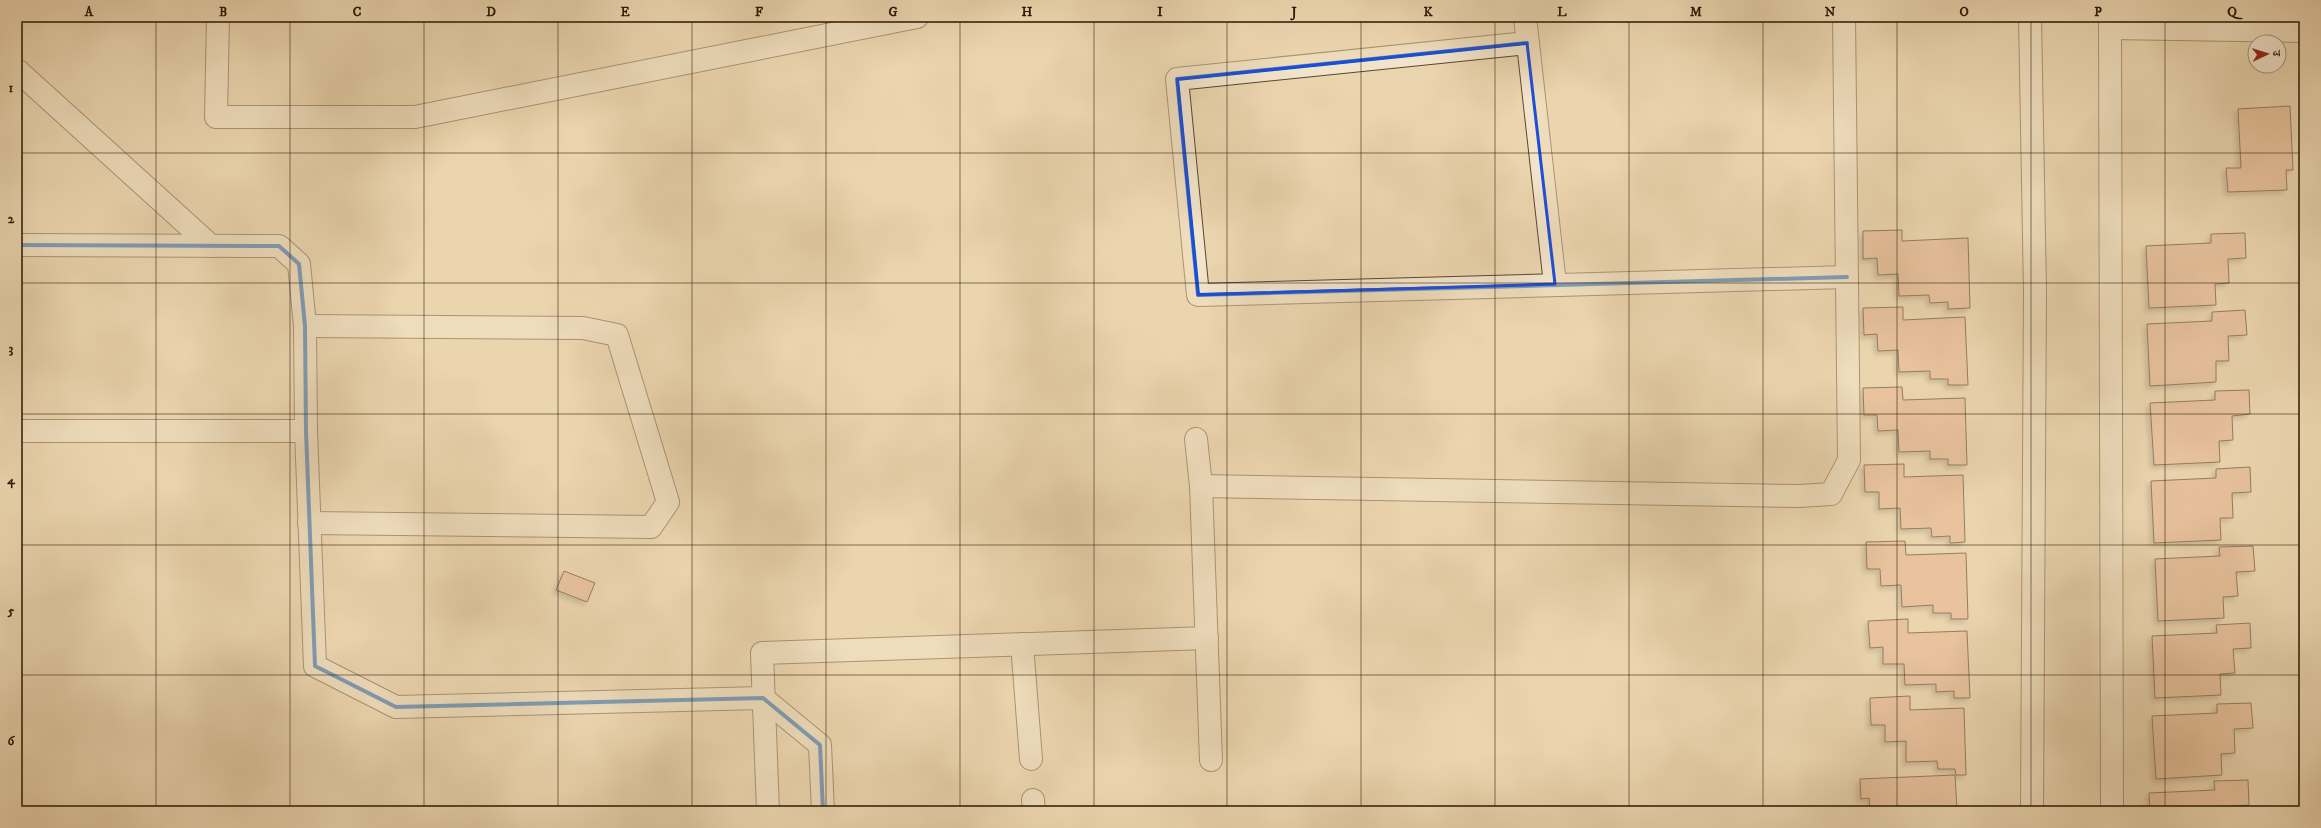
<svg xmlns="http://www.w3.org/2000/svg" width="2321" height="828" font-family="'IM FELL DW Pica','Noto Serif Devanagari',serif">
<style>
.building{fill:#e4ad8a;stroke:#291703;filter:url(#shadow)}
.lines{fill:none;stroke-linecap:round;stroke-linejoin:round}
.minor-casing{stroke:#5a462e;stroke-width:24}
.minor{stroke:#f2e4cb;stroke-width:22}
.cycleway-casing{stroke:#f2e4cb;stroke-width:6}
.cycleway{stroke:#0057b8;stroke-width:4}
.marked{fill:none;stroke:#1d4ed8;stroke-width:3;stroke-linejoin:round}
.grid{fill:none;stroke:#291703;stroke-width:1;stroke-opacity:0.55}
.neatline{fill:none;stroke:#291703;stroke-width:1.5}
.grid-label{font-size:13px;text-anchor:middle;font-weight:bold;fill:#291703}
</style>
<defs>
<filter id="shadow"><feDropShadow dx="-3.5" dy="3.5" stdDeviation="2" flood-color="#0004"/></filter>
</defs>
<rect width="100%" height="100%" fill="#ebd5af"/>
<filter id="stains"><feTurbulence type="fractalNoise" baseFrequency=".005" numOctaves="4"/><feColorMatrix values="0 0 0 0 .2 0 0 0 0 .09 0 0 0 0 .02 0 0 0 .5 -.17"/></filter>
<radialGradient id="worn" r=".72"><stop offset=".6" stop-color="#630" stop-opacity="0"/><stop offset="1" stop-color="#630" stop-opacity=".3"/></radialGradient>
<g class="building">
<polygon points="2290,106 2293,170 2286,170 2287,190 2228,192 2226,168 2241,168 2238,109"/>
<polygon points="1902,230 1902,241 1968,238 1970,308 1948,309 1948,302 1930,303 1929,295 1899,296 1898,274 1878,275 1877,258 1863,259 1863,231"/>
<polygon points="2245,233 2246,258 2228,259 2229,283 2215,284 2216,305 2149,308 2146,246 2211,243 2211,234"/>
<polygon points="1903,307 1903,320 1965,317 1968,385 1948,385 1948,379 1930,379 1930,371 1899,372 1898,350 1878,351 1877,334 1864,335 1863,308"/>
<polygon points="2245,310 2247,335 2228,336 2229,361 2216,361 2216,382 2150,386 2147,324 2212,321 2212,312"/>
<polygon points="1902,387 1903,400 1965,398 1967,465 1948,465 1948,459 1930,459 1930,451 1899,452 1898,430 1878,431 1877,415 1864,415 1863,388"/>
<polygon points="2249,390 2250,414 2232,416 2233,440 2219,441 2220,462 2154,465 2150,403 2215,400 2215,391"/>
<polygon points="1904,464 1904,477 1963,475 1965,542 1950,543 1950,536 1932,537 1931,528 1901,529 1900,508 1879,509 1879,492 1865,492 1864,465"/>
<polygon points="2250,467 2251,492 2232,493 2233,518 2220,518 2221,540 2154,543 2151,481 2216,478 2216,469"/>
<polygon points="1905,541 1906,555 1966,553 1968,619 1951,619 1951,613 1933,613 1933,605 1902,607 1901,585 1881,586 1880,569 1867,569 1866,542"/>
<polygon points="2253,546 2255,571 2236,572 2238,596 2223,597 2224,618 2158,621 2155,559 2220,556 2219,547"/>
<polygon points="564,571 595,583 587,602 556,590"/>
<polygon points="1908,619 1908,633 1967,631 1970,698 1954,698 1954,691 1936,692 1936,684 1905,685 1904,664 1883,664 1883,647 1870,648 1868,621"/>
<polygon points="2250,623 2251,648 2233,649 2235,673 2220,674 2221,695 2155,698 2152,636 2217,633 2216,625"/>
<polygon points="1910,696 1910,710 1964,708 1966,775 1956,775 1955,769 1938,769 1937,761 1906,762 1906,741 1885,742 1885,725 1871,725 1870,698"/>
<polygon points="2251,703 2253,728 2234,729 2235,753 2221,754 2222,775 2156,779 2152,716 2217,713 2217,704"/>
<polygon points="1955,775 1957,811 1870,811 1869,798 1861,799 1860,779"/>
<polygon points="2248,780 2249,805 2231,806 2231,811 2150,811 2149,793 2215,790 2214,781"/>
</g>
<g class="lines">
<defs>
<g id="minor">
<polyline points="218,17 216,117 415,117 917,17"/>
<polyline points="1525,17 1555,284"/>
<polyline points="2030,17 2035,291 2032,811"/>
<polyline points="2110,17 2112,811"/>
<polyline points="2110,28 2304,31"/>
<polyline points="1527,43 1177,79 1198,295 1847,277"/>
<polyline points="17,70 211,246"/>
<polyline points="17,245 279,246 299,264 305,326 306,431 315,666 396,707 763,698 820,745 823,811"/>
<polyline points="305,326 583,328 617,335 668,502 651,527 309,523"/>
<polyline points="17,431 306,431"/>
<polyline points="1196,439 1201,486 1211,760"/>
<polyline points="1201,486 1799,496 1831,494 1849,460 1844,17"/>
<polyline points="1022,644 1031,759"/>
<polyline points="1033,800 1034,811"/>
<polyline points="768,811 762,653 1207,638"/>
</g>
</defs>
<use href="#minor" class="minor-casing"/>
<use href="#minor" class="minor"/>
<defs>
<g id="cycleway">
<polyline points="1527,43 1177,79 1198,295 1847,277"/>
<polyline points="17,245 279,246 299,264 305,326 306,431 315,666 396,707 763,698 820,745 823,811"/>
</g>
</defs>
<use href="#cycleway" class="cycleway-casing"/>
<use href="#cycleway" class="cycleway"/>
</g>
<path d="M0 0H2321V828H0ZM1527,43L1555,284L1198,295L1177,79Z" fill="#ebd5af" fill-opacity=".55" fill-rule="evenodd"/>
<path class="marked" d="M1527,43L1555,284L1198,295L1177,79Z"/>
<path class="grid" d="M156,17V811M290,17V811M424,17V811M558,17V811M692,17V811M826,17V811M960,17V811M1094,17V811M1227,17V811M1361,17V811M1495,17V811M1629,17V811M1763,17V811M1897,17V811M2031,17V811M2165,17V811M17,153H2304M17,283H2304M17,414H2304M17,545H2304M17,675H2304"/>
<rect width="2321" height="828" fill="none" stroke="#ebd5af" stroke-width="44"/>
<g transform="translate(2267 54) rotate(86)"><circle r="19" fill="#f2e4cb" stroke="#a2927b"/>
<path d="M0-3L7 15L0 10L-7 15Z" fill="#8f2418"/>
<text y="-6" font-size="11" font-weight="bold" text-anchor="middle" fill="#291703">उ</text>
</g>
<rect x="22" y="22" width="2277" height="784" class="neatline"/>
<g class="grid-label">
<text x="89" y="16">A</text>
<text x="223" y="16">B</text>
<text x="357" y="16">C</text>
<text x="491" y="16">D</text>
<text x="625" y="16">E</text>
<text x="759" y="16">F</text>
<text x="893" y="16">G</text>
<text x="1027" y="16">H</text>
<text x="1160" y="16">I</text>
<text x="1294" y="16">J</text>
<text x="1428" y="16">K</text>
<text x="1562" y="16">L</text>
<text x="1696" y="16">M</text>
<text x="1830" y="16">N</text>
<text x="1964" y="16">O</text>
<text x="2098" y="16">P</text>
<text x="2232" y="16">Q</text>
<text x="11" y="92">1</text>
<text x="11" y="223">2</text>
<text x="11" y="353">3</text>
<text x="11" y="484">4</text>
<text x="11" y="615">5</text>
<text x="11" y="745">6</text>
</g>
<rect width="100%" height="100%" filter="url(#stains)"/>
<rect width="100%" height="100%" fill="url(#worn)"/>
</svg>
